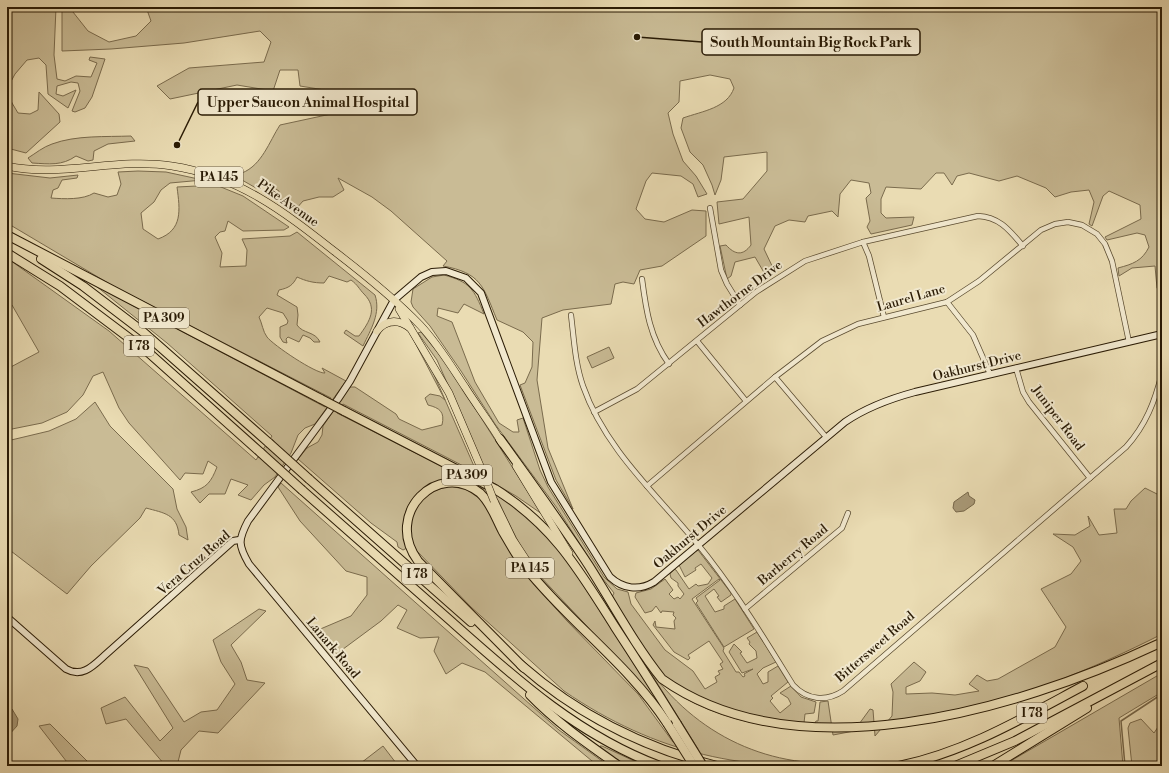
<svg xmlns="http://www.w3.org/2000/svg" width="1169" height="773" font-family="'Libre Bodoni',serif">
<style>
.green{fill:#c9bb95;stroke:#7a6b4d}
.water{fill:#a99a78;stroke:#76674a}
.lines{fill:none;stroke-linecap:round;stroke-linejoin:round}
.stream{stroke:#76674a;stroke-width:1.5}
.street-casing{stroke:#5a4b30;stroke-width:6}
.secondary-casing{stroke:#2a1b05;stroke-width:8}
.primary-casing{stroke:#2a1b05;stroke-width:8}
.highway-casing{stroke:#2a1b05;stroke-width:10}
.street{stroke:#f1e8ce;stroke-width:4.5}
.secondary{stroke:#f1e8ce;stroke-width:6}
.primary{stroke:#eadcb3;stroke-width:7}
.highway{stroke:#eadcb3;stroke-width:8}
.primary-bridge-casing{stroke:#2a1b05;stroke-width:8;stroke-linecap:butt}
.highway-bridge-casing{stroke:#2a1b05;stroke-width:10;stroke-linecap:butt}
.primary-bridge{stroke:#eadcb3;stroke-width:7}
.highway-bridge{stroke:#eadcb3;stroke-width:8}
.labels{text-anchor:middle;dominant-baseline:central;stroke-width:4;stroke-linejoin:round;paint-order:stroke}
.shield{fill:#f1e8ce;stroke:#665841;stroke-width:1}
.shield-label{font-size:12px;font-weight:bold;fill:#2a1b05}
.street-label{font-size:13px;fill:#2a1b05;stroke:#f1e8ce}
.leader{fill:none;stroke:#2a1b05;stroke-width:1.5}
.callout-dot{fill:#2a1b05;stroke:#f1e8ce;stroke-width:1.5}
.callout{fill:#f1e8ce;stroke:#2a1b05;stroke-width:1.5}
.callout-label{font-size:14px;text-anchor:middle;font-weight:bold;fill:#2a1b05}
</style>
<rect width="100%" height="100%" fill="#eadcb3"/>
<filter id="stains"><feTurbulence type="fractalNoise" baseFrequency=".005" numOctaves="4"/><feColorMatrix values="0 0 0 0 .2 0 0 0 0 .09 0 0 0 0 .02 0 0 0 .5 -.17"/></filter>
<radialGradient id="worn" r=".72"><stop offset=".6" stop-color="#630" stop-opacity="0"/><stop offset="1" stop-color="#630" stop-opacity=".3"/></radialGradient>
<g class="green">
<polygon points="7,7 56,7 54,55 57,79 65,81 76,76 91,77 97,63 89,60 90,57 105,59 92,97 85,108 75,112 72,111 80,91 78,83 71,82 57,86 56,94 63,96 76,90 68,108 48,94 46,65 39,58 27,60 15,74 7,89 12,103 18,113 30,114 38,110 39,92 59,114 60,122 26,153 7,148"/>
<path d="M62,7H69L88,31L109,42L136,36L151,21L146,7H1162V291L1160,292L1157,288L1155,266L1132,268L1119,276L1118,268C1133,264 1142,261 1149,247L1145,235L1137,233L1107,240L1105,237L1141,219L1140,205L1109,191L1103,196L1092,226L1089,224L1094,202L1089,190L1071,192L1055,197L1046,188L1017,176L999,181L969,173L957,176L952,185L944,173H936L921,189L886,187L881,199V213L886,218L914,217L912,225L871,234L867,227L870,221L866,198L871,193L869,183L851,180L840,194L838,217L832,211L808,216L805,222L789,220L775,226L764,249L774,270L766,276L755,257L735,262L731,276L727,279L720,246L726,245C735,255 743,256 751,245L749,217L719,224L717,202L743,199L767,171V152L724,157L721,180L715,195L712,185L703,165L690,152L681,128L683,118C703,111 727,108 734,88L730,79L710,75L680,81L679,102L668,113L673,134L683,161L696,176L707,194L698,197L693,184L681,176L652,173L646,181L636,209L645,219L664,222L692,210L706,211V236L662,266L640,270L634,284L623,282L615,284L611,304L563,310L542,318L537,380L548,448L573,509L556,480L520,385L525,383L532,367L533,342L523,332L497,320C483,286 481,273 443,266L447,261L391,211L372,197L338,178L344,190L333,197H319L303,201L296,209L278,198L279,191L266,183L256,188L242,180V173C262,165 269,142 280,125L331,114L336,102L331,91L300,86L298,70H280L273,91L237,85L170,99L157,86L189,68L264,62L271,42L260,31L184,43L111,49L62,51Z"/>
<path d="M131,136L135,141L108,144L94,151L93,160L88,161L76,156C62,166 49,164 32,163L28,158C36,153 43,147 52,144C76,135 106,137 131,136Z"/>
<path d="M138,171L166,172L203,180L170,183L161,190L154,202L141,213L143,229L158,239C183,230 180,210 177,187L216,185L243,196L289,227L284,230L243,231L228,221L225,231L220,232L215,237L222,253L220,267L246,266L247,250L242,239L290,236L297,232L375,295C381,313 371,329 363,346L344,333L346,330L355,336H359C370,321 378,308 364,294C359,289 358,285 351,280L347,282L329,276L324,283C313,283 306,281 297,277C293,285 289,288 279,290L277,295L297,307L298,315L297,325C303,334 315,331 320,342H314L310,338L303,335L299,342L288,337L286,339L287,343L283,342L280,337V327L287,324L288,321L283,313L267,308L259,317C262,323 263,332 267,337C273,345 316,374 325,373L322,368L346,381L315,424L305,428L298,435L291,453L275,477L264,485L251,500L238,495L248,485L231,479L225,494H209L200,503L191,492C207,488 211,482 217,467L208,461L203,474L185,473L180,480L129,423L119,408L103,372L93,376L83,395L67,412L42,423L7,430V369L39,352L12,305L7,310V258L109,331L256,460L272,436L167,343L96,286L325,407L331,398L113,286L7,223V173L50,178L78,175L77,178L62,180L58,188L53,190L51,198C64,199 83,200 94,193L108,197L117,195L121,184L118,172Z"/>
<path d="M444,275C470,282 474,289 484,314L464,304L458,313L438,308L437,316L452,322L475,382L499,423L513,432H519L517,420L523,418L540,470L548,487L604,577L617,589L628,592L631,604L665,650L693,671L705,689L717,682L715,677L720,674L718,671L723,669L720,664L723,662L709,641L688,655L690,658L688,660L674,652L653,625L655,621L656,627L675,629L674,621L676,618L673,615L674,612L662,611L661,613L656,606L652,611L645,613L635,597L636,593L651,589L665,579L673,590L669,594L674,599L678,597L680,599L684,594L678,586V583L671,578L670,574L674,569L676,570L689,589L696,584L698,586L708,584L712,578L701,564L695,568L696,570L685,577L679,565L696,551L698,550L731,593V595L721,602L717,597L719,596L714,589L705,596L715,612L724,609V606L735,599L754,629L724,647L696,603L698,601L696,598L720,580L719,579L692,599L724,648L723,651L736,672H739L743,677L745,676L744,674L753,669L742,673L729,652L734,644L742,652L740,653L747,663L757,658L756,651L749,644L750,642L747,638L757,632L776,662L763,668L757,674L763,684L768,682V672L778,666L788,682L771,696L773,698L770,701L780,713L791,704L788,698L780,693L791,686L801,697L816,702L814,713L805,714L804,723H815L816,721H818L820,702L828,701L833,735L854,731L870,709L873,710L875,736L892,716L893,692L891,684L914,662L926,672L920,681L906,687V694L932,693L955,695L979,691L969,684L977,675L987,681L998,679L1055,647L1066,627L1041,589L1071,574L1081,561L1073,547L1053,534L1075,535L1090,526L1088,516L1099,535L1117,533L1114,509H1126L1131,501L1145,488L1159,495L1162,489V634C1026,704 819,773 683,697C654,668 634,631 612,597L614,593L599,574L557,508L495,424L461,371L430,326L413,307L411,302L413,289L432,277Z"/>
<path d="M397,323L406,328L412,335L432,370L477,473L343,404L337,413L500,496L530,518L567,560L659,703L537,573C521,550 510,525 498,500C484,493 468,484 453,480C446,478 438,481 432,484C406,494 398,523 407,548L403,550L398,547L397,542L371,523L298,459L307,448L318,442L322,435L323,426L350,387H355L396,414L399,419L422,430L442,425C445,412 440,408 428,405L425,398L430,394L440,396L445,400L410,333C402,324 395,324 384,328Z"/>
<polygon points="421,332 447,364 542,514 516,496 490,481 437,360 418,333"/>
<polygon points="609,347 614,358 592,368 587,357"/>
<path d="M95,402L110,426L173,489L177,509L186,527L188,540L179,535C177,514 164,513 146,508L140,518L91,566L67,594L7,548V441L49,431L76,419Z"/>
<polygon points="281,483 559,730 609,766 599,766 592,761 485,672 462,663 446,674 434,651 439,637 420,638 397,628 407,610 398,605 381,621 331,658 311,633 351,616 367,595 367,577 346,571 300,521 278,487"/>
<path d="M451,486L467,490L479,498L486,506L509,550L524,573L567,621L638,694L673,742L698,749L646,665C696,736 770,771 857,762V764C747,773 656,754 564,691L471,607L415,549C401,519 419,491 451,486Z"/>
<polygon points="259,609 266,611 231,645 241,662 247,680 265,683 218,733 199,731 181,750 177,766 161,766 164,764 126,719 106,724 101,708 125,697 160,741 173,728 134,665 148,668 184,722 201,712 217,710 235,684 221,662 213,640"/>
<polygon points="1162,673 1162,692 1119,718 1123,766 1002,766"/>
<polygon points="1141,719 1154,733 1162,721 1162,748 1159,766 1132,766 1128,728 1130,723"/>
<polygon points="50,724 92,766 70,766 39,726"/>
<polygon points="383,746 396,763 392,766 357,766"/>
<polygon points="600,746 602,746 645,766 626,766 600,748"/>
</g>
<g class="water">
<polygon points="968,492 969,496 975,500 974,504 964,511 956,512 953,508 954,502"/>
<polygon points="7,708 12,709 18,719 17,726 7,737"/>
</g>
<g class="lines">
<polyline class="stream" points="1125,766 1121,721 1162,694"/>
<defs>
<g id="street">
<polyline points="710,208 721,270 727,284 740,305"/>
<polyline points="863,242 869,256 884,317"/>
<path d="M642,279C646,310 650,338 669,364"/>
<polyline points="947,302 973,335 990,374"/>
<path d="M571,315C574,339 575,363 583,386C607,455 668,504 711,561C741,600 767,643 793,685C807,700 826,702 843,691L1126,447C1146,425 1155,401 1162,373"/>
<polyline points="697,341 746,401"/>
<polyline points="1016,368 1023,392 1029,402 1090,478"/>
<polyline points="775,377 826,437"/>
<path d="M594,412L637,389L756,292L805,261L863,242L978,216C1000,217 1010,231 1023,246"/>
<polyline points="647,486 775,377 822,341 858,324 947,302 979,281 1041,230 1055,224 1068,222 1082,225 1097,234 1105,244 1112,261 1129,342"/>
<polyline points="745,609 842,528 848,513"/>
</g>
<g id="secondary">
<path d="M7,617L66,669C82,678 93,666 104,656L233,541L239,540"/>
<path d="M417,766L249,564C238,545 238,540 248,521L338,399L350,381L394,300L421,277L432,272L446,271L466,278L481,293L551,482L610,577C623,589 639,591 654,582L845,422C867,407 889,399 915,392L1162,334"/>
</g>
<g id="primary">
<path d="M7,166C62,178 116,157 172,166C238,176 283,211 334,251C364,274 394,298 420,325C438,344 451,366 465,387C477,406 491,424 502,443"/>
<polyline points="399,309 449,393 481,468"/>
<path d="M377,331C387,319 398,319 410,328"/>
<polyline points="516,466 569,553"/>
<polyline points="494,501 513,540 532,569"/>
</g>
<g id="highway">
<polyline points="7,235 321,399"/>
<polyline points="7,253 60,286 149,353 261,453"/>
<polyline points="41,259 83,286 142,331 269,443"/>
<path d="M344,411L495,489C554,526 579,570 615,627C636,659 657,692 677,724"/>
<path d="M500,439C530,481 561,523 589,566C613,604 634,644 662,679C795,773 1011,713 1158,644"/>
<polyline points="309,479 471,622"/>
<path d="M302,490C352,534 402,578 452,622C516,679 579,736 660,766"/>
<path d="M521,665C578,715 644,748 717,766"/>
<path d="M524,668L418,561C383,514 438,459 480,493C491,503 496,519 503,532C510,544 517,557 526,568C569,622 629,665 667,723"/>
<path d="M530,695C557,723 588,744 619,766"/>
<path d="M899,766C966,752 1023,718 1083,686"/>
<polyline points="955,766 1015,741 1162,663"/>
<polyline points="993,766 1087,708"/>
</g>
</defs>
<use href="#street" class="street-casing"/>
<use href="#secondary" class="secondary-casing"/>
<use href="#primary" class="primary-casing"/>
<use href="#highway" class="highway-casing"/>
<use href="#street" class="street"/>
<use href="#secondary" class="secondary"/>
<use href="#primary" class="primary"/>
<use href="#highway" class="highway"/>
<defs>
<polyline id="primary-bridge" points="481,468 494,501"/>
<g id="highway-bridge">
<polyline points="321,399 344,411"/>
<polyline points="269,443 309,479"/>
<polyline points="261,453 302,490"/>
<polyline points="667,723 694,766"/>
<polyline points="677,724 703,766"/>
</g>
</defs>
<use href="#primary-bridge" class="primary-bridge-casing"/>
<use href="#highway-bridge" class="highway-bridge-casing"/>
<use href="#primary-bridge" class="primary-bridge"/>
<use href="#highway-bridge" class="highway-bridge"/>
</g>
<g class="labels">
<g class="shield">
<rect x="195" y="167" width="48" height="20" rx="3"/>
<rect x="139" y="308" width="50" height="20" rx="3"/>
<rect x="124" y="336" width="30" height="20" rx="3"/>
<rect x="442" y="465" width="50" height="20" rx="3"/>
<rect x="506" y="558" width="48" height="20" rx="3"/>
<rect x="402" y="564" width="30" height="20" rx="3"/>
<rect x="1017" y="703" width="30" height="20" rx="3"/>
</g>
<g class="shield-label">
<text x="219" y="177">PA 145</text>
<text x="164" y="318">PA 309</text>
<text x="139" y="346">I 78</text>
<text x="467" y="475">PA 309</text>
<text x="530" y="568">PA 145</text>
<text x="417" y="574">I 78</text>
<text x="1032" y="713">I 78</text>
</g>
<g class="street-label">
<text transform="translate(288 203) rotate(35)">Pike Avenue</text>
<text transform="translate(740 294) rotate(-37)">Hawthorne Drive</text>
<text transform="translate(911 298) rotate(-16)">Laurel Lane</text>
<text transform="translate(977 366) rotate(-14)">Oakhurst Drive</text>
<text transform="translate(1058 418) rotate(53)">Juniper Road</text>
<text transform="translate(690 537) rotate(-40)">Oakhurst Drive</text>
<text transform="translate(793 555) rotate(-40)">Barberry Road</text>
<text transform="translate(194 563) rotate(-41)">Vera Cruz Road</text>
<text transform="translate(875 647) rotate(-41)">Bittersweet Road</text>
<text transform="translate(333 648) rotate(50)">Lanark Road</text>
</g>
</g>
<path class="leader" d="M637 37L702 42M177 145L198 102"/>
<g class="callout-dot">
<circle cx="637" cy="37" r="4"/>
<circle cx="177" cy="145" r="4"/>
</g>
<g class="callout">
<rect x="702" y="29" width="218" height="26" rx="4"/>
<rect x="198" y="89" width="219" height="26" rx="4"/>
</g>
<g class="callout-label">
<text x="811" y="47">South Mountain Big Rock Park</text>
<text x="308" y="107">Upper Saucon Animal Hospital</text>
</g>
<rect width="1169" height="773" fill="none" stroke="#eadcb3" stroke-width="24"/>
<rect x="8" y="8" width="1153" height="757" fill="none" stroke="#2a1b05" stroke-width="2"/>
<rect x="12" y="12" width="1145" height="749" fill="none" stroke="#2a1b05"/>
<rect width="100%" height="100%" filter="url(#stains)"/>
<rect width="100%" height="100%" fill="url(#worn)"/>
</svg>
